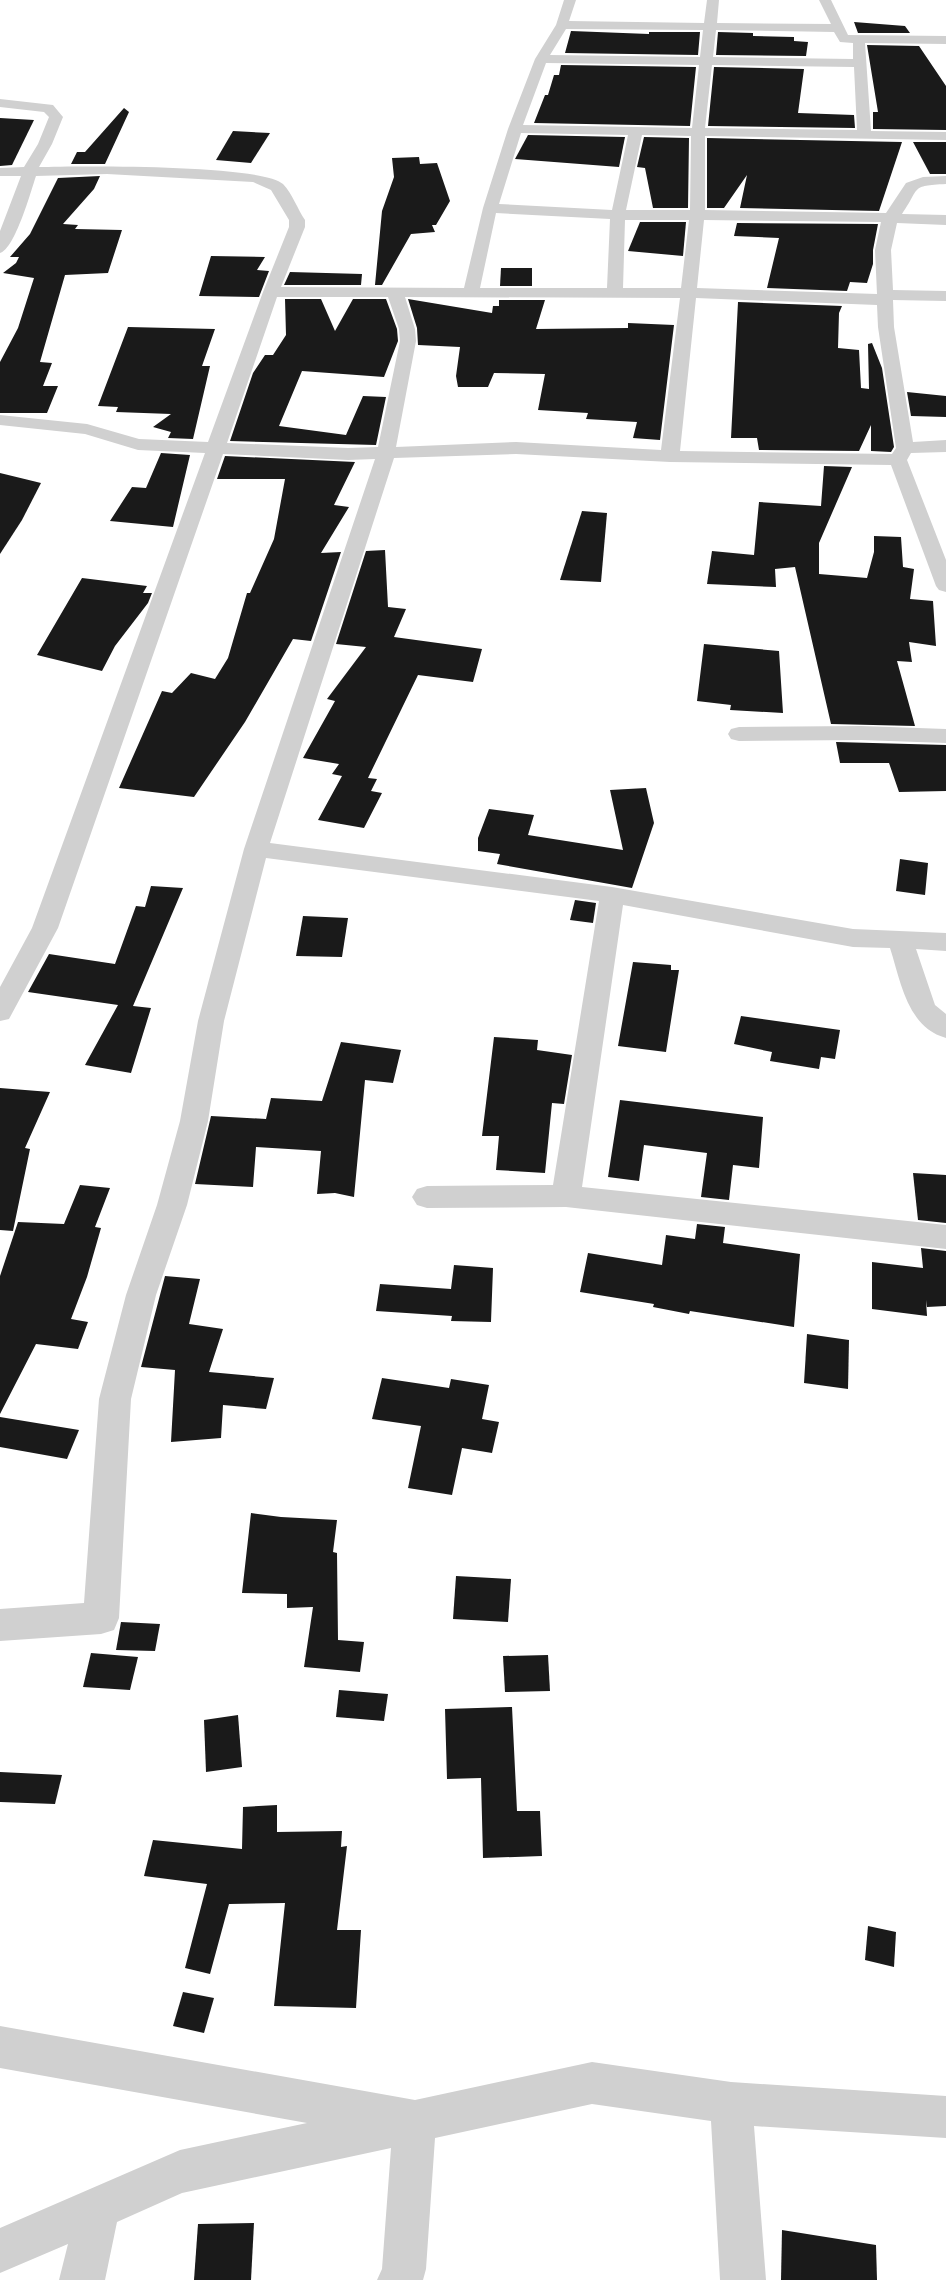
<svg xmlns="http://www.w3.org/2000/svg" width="946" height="2280" font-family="Rubik,sans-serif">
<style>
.building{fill:#1a1a1a}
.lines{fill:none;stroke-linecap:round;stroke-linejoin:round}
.street{fill:#d0d0d0;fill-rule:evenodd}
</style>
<rect width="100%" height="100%" fill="#fff"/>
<g class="building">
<polygon points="854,22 905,26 910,33 858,33"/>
<polygon points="571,31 649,34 649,32 700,32 698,55 565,53"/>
<polygon points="718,32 753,33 753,36 794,37 794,41 808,42 806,56 716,55"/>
<polygon points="867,45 919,46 946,86 946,130 873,129 873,112 878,112"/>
<polygon points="561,65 696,67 690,126 534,123 545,95 548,95 554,75 559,75"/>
<polygon points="714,67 804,69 798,113 854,115 855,128 708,126"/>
<polygon points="124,108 129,112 105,164 65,164 71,164 77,152 85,152"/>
<polygon points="0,118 34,120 12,165 0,166"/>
<polygon points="233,131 270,133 251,163 216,160"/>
<polygon points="528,135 625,137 619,167 515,159"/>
<polygon points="644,137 689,138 688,208 653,208 645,168 637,167"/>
<polygon points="707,138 902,142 879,211 740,208 747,175 724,208 707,208"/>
<polygon points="913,142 946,142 946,174 930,174"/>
<polygon points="419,157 420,164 437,163 450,201 436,225 432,225 435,232 411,234 382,285 375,285 382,211 394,177 392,158"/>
<polygon points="100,176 94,189 63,224 78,225 75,229 122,230 108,273 65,275 40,362 52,363 43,386 58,386 47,413 0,413 0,362 18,328 34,278 3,273 16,263 19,257 10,257 30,234 58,178"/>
<polygon points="640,222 686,222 683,256 628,251"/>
<polygon points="737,223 878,224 873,250 873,264 867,283 850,282 847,291 767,288 779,238 734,236"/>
<polygon points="211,256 265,257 257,270 269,271 259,297 199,296"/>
<polygon points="501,268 532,268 532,286 500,286"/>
<polygon points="290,272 362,274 361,285 284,285"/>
<polygon points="285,299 321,299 335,331 353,299 386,299 397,329 398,341 384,377 302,371 279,426 346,435 363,396 386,397 376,445 230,441 253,373 265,355 273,355 286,335"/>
<polygon points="408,299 492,313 493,306 499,306 499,300 545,300 536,329 628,328 628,323 674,325 660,440 633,438 637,422 586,419 588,413 538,410 545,374 494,373 488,387 458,387 456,376 460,347 418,345 417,328"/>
<polygon points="738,302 842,306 839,313 838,348 859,350 861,388 869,389 868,344 872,343 882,368 894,447 891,452 871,451 871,425 859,451 759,450 757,438 731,438"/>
<polygon points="128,327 215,329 202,366 210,366 193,439 168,438 171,432 153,427 171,414 116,412 118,407 98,406"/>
<polygon points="907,392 946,396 946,417 911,416"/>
<polygon points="161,453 190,455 173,527 110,521 132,487 146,488"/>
<polygon points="225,456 355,462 334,505 349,507 321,553 341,552 311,641 293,639 245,722 194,797 119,788 162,691 172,693 191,673 215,679 228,658 247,593 250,593 274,539 285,479 217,479"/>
<polygon points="824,466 852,467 819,543 819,574 867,578 874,552 874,536 901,537 903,567 914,569 910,599 933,601 936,646 909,642 912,662 897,661 915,726 831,724 795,567 775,569 776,587 707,584 712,551 754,555 759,502 821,506"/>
<polygon points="0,473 41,483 22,520 0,554"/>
<polygon points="582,511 607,513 601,582 560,580"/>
<polygon points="385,550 388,607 406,609 394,637 482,649 473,682 418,675 368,778 377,779 371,791 382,793 364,828 318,820 342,776 332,774 339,764 303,758 335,701 327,699 366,647 336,644 366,551"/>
<polygon points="82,578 147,586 143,593 152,593 148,603 115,646 102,671 37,655"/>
<polygon points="704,644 779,651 783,713 730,710 731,705 697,701"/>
<polygon points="836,742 946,745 946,791 899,792 889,763 840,763"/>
<polygon points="646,788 654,823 632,888 497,864 500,854 478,851 478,838 489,809 534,815 528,835 623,850 610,790"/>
<polygon points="900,859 928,863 925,895 896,891"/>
<polygon points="151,886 183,888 133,1006 151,1008 131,1073 85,1065 118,1005 28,992 49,954 115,964 136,906 145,907"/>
<polygon points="575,900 596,903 593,923 570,920"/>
<polygon points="303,916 348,918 342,957 296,956"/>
<polygon points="633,962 671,965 671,970 679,970 666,1052 618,1046"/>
<polygon points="741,1016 840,1030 835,1059 821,1057 819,1069 770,1061 772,1052 734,1044"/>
<polygon points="494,1037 538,1040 537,1050 572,1055 564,1104 552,1103 545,1173 496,1170 499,1136 482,1136"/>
<polygon points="341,1042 401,1050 393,1083 365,1080 354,1197 335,1193 317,1194 321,1151 256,1147 253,1187 195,1184 211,1116 266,1119 271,1098 322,1101"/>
<polygon points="0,1088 50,1092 25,1148 30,1149 13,1231 0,1230"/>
<polygon points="620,1100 763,1117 759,1168 733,1165 729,1200 701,1197 707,1153 644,1145 639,1181 608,1177"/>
<polygon points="913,1173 946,1175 946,1223 918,1220"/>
<polygon points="80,1185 110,1188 95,1227 101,1228 87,1277 71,1319 88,1322 78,1349 36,1344 0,1414 0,1276 18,1222 64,1224"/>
<polygon points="697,1224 725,1227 723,1243 800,1254 794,1327 690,1311 689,1314 653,1307 654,1304 580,1292 588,1253 662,1265 666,1235 695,1239"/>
<polygon points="921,1248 946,1251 946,1306 927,1307 926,1300 927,1316 872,1309 872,1262 923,1268"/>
<polygon points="454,1265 493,1268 491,1322 451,1321 452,1316 376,1311 380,1284 451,1289"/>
<polygon points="165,1276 200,1279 189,1324 223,1329 209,1372 274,1378 266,1409 223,1405 221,1438 171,1442 175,1370 141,1367"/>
<polygon points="807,1334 849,1340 848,1389 804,1383"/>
<polygon points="382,1378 449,1388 451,1379 489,1385 482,1419 499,1422 492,1453 462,1448 452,1495 408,1488 421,1426 372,1419"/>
<polygon points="0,1417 79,1430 67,1459 0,1447"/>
<polygon points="251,1513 281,1517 337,1520 333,1552 337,1553 338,1640 364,1642 360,1672 304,1667 313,1607 287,1608 287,1594 242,1593"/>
<polygon points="456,1576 511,1579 508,1622 453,1619"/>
<polygon points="121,1622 160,1624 155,1651 116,1650"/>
<polygon points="91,1653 138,1657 130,1690 83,1687"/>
<polygon points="548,1655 550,1691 505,1692 503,1656"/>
<polygon points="339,1690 388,1694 384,1721 336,1717"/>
<polygon points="512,1707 517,1811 540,1811 542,1856 483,1858 481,1778 447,1779 445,1709"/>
<polygon points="238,1715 242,1767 206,1772 204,1720"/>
<polygon points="0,1772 62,1775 55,1804 0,1802"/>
<polygon points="277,1805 277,1832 342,1831 341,1847 347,1846 337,1930 361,1930 356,2008 274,2006 285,1903 229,1904 210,1974 185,1968 207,1884 144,1876 153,1840 242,1849 243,1807"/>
<polygon points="868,1926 896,1932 894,1967 865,1960"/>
<polygon points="183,1992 214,1998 204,2033 173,2026"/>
<polygon points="254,2223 251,2280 194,2280 198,2224"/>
<polygon points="782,2230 876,2245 877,2280 781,2280"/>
</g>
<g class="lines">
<g class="street">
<path d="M564,0H576L569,21L704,23L707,0H719L717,23L831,24L819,0H831L848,35L946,36V44L865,43L871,131L946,132V140L705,136V210L886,213L906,183L923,177L946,176V184C909,186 921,187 902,214L946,215V225L897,223L891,250L893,290L946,291V301L893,300L894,327L913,442L946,440V452L911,453L907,460L946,560V592L939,590L936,586L891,465L670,462L516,454L394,458L270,843L612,887L853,929L946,933V951L916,949L935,1005L946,1014V1038C907,1027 901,982 890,948L853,947L623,905L582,1187L946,1225V1249L566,1207L427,1208L417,1205L412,1197L417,1189L427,1186L553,1185L599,901L266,858L224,1021L208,1121L187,1205L156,1295L131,1399L119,1618L114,1630L101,1634L0,1641V1609L84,1603L99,1399L126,1295L157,1205L180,1121L198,1021L244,849L375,459L348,460L223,454L58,928L9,1019L0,1021V987L32,928L205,453L138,450L85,434L0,425V415L87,424L139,439L208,442L263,292L289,227V220L271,190L253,182L107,174L36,176C31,191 15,249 0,253V231L21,176H0V168L24,167L38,144L49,117L44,112L0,107V99L53,105L63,117L52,144L39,167C78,166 260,164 283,184C292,193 298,210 305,220V227L281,287L464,288L483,208L508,129L535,59L556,25ZM566,29L703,30L700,57L550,55ZM716,30L834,32L840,42L853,43V59L713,57ZM546,63L699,65L692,128L523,125ZM712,65L854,67L857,130L705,128ZM521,133L628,135L612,210L499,204ZM642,135L691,136L690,210H626ZM496,213L610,219L607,288H480ZM625,220H689L681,288H623ZM704,220L881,222L875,250L877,294L697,288ZM277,297H388L399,329L400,341L378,447L348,448L227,443ZM405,297L680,298L661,450L516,442L396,447L416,341L415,329ZM696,298L877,305L878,327L896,448L892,454L680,451Z"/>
<polygon points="861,726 946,729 946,743 861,740 739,741 731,739 728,734 731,729 739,727"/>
<polygon points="0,2026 415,2100 592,2062 731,2082 946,2096 946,2138 754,2126 766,2280 720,2280 711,2121 592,2104 435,2138 426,2269 423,2280 377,2280 382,2269 391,2148 182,2193 117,2222 105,2280 59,2280 68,2244 0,2273 0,2228 180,2150 307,2123 0,2068"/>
</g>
</g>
</svg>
